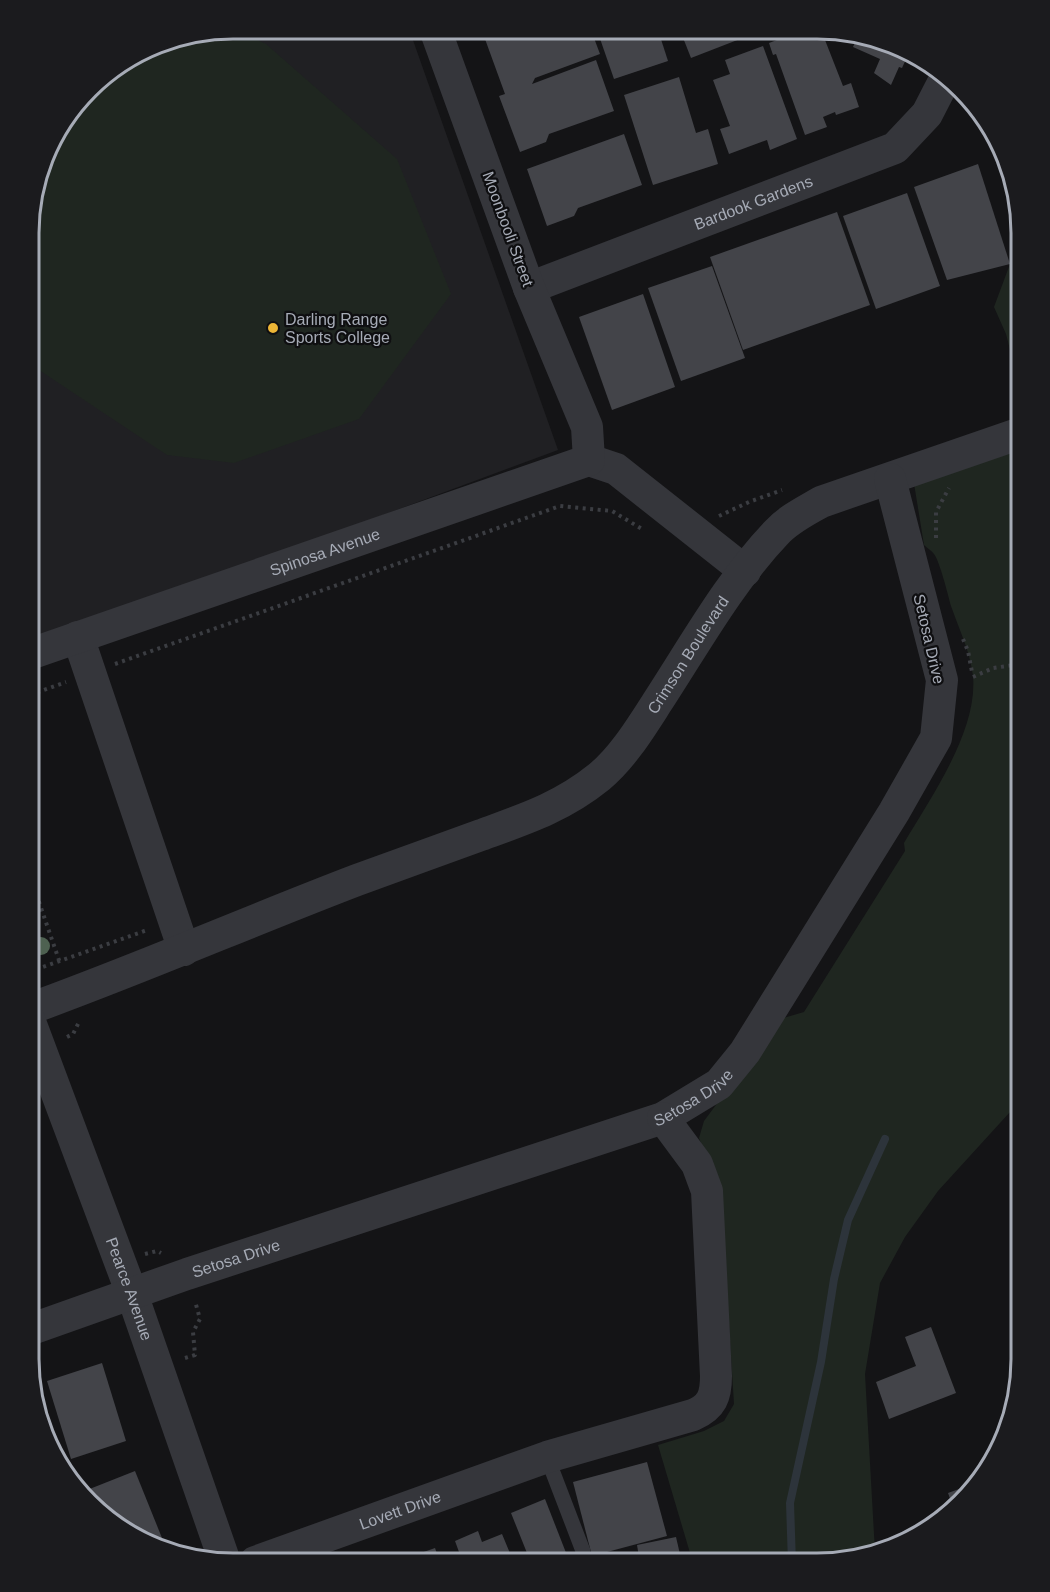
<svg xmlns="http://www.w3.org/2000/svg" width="1050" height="1592" font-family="Helvetica,sans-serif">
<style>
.built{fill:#202023}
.green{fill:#1f2620}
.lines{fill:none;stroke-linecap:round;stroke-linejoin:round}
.stream{stroke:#2d343b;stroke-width:8}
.building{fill:#434449}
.path{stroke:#3b3d42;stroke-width:4;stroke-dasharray:3 4.5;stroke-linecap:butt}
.lane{stroke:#35363b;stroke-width:15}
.street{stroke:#35363b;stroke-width:32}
.tree{fill:#4e6151}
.poi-dot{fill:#ecb536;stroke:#0f0f11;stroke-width:2}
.labels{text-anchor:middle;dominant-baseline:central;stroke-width:4.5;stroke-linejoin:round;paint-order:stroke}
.street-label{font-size:16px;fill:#a6abb6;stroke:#0f0f11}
.poi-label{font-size:16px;fill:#a6abb6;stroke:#0f0f11;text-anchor:start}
.rim{fill:none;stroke:#a6abb6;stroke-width:3}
</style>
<rect width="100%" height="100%" fill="#141416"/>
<polygon class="built" points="233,29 409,29 558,450 30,646 30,206 56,131 99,79 167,39"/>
<g class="green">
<polygon points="233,29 266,44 397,159 451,294 359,419 234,463 167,455 39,370 30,357 30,206 56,131 99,79 167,39"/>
<polygon points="1021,260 1021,392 1006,334 994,307 1010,264"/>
<path d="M1021,433V1100L938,1191L905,1237L880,1283L865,1374L875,1552L817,1563H693L658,1445L704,1431L724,1421L734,1404L721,1198L699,1138L704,1121L780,1019L804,1012L905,851L904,843C931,797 978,731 973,676C970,651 959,629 951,606C948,595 940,562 934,554C932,551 927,548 924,545L912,471Z"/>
</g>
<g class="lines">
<polyline class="stream" points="792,1563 790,1503 821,1362 834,1279 848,1220 885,1139"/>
</g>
<g class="building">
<polygon points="512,29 591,30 600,54 535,78 532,84 596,60 614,111 549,134 546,142 520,152 499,96 505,94 485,39"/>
<polygon points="597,30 658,30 668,61 614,79"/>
<polygon points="680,30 737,30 740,39 691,58"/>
<polygon points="803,30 811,30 825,40 843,86 851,83 859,107 836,115 835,112 823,117 827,127 805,135 776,54 773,55 769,43"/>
<polygon points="834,30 844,30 907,57 902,68 899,67 891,85 874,73 880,59 853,47 856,40"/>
<polygon points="763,46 797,139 770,150 767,140 729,154 720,129 730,126 713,80 730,74 725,60"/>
<polygon points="679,77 696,133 708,129 718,164 653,185 624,95"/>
<polygon points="624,134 642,185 578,208 574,216 547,226 527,169"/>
<polygon points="978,164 1010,264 947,280 914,187"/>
<polygon points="907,193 940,286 876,309 843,216"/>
<polygon points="837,212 870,305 743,350 710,257"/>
<polygon points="712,266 745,358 681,381 648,288"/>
<polygon points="643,294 675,387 612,410 579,317"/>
<polygon points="931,1327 956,1393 889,1419 876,1382 916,1366 905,1337"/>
<polygon points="102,1363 126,1441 71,1459 47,1381"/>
<polygon points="37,1384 59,1452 56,1453 44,1437 34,1385"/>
<polygon points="647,1462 667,1536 592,1556 573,1482"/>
<polygon points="135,1471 162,1538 155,1540 109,1521 87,1490"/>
<polygon points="981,1481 979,1483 952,1504 948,1493"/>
<polygon points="545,1499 570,1563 531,1563 511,1513"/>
<polygon points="478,1531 482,1542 502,1534 514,1563 463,1563 455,1541"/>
<polygon points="676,1537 682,1563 640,1563 637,1545"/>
<polygon points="435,1548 440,1562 421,1562 418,1554"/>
</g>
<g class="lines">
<g class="path">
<polyline points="719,516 749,502 782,490"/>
<polyline points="936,538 936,512 949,488"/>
<polyline points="963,639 968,651 972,672"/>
<polyline points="115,664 560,506 612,511 642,529"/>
<polyline points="973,677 993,668 1021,664"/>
<polyline points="30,695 66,682"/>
<polyline points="29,873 60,963"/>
<polyline points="29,972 147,930"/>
<polyline points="67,1037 73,1034 80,1020"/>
<polyline points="145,1254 157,1251 161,1253"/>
<polyline points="185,1358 195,1355 193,1332 200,1319 195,1301"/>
</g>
<polyline class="lane" points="547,1457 583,1551"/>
<g class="street">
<path id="s1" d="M529,288L895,148L927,114L946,77"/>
<polyline points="589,460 616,469 745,571"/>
<polyline points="78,637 184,950"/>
<path id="s2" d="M30,654L589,460L587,427L529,288L435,29"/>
<path id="s3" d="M29,1009C140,969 247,922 357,880C398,865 440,850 481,835C525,819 562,807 599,777C622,758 640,729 656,704C694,646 729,582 777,532C789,519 806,511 821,502L1021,433"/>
<path id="s4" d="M29,1019L132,1294L225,1562"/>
<path id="s5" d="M29,1330L187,1274L663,1118L719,1084L745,1052L894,812L936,738L942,680L890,479"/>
<path id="s6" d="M255,1562L547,1457L693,1415C712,1407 716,1396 716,1376L707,1191L697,1164L663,1118"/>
</g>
</g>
<circle class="tree" cx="41" cy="946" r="9"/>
<circle class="poi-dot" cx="273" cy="328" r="6"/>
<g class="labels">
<g class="street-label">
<text stroke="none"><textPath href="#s1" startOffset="240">Bardook Gardens</textPath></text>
<text transform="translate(508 229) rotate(70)">Moonbooli Street</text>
<text stroke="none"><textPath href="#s2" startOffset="312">Spinosa Avenue</textPath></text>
<text transform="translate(929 639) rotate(77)">Setosa Drive</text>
<text stroke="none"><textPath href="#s3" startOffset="768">Crimson Boulevard</textPath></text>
<text stroke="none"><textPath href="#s5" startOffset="705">Setosa Drive</textPath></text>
<text stroke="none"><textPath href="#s5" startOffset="219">Setosa Drive</textPath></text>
<text stroke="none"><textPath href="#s4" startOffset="288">Pearce Avenue</textPath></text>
<text stroke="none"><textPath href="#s6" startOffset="154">Lovett Drive</textPath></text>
</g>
<g class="poi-label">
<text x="285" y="319">Darling Range<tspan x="285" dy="18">Sports College</tspan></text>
</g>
</g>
<path d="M0 0H1050V1592H0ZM233 39H817A194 194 0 0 1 1011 233V1359A194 194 0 0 1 817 1553H233A194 194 0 0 1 39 1359V233A194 194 0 0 1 233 39Z" fill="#1b1b1e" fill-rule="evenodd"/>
<path class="rim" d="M233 39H817A194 194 0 0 1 1011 233V1359A194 194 0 0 1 817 1553H233A194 194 0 0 1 39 1359V233A194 194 0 0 1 233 39Z"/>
</svg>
